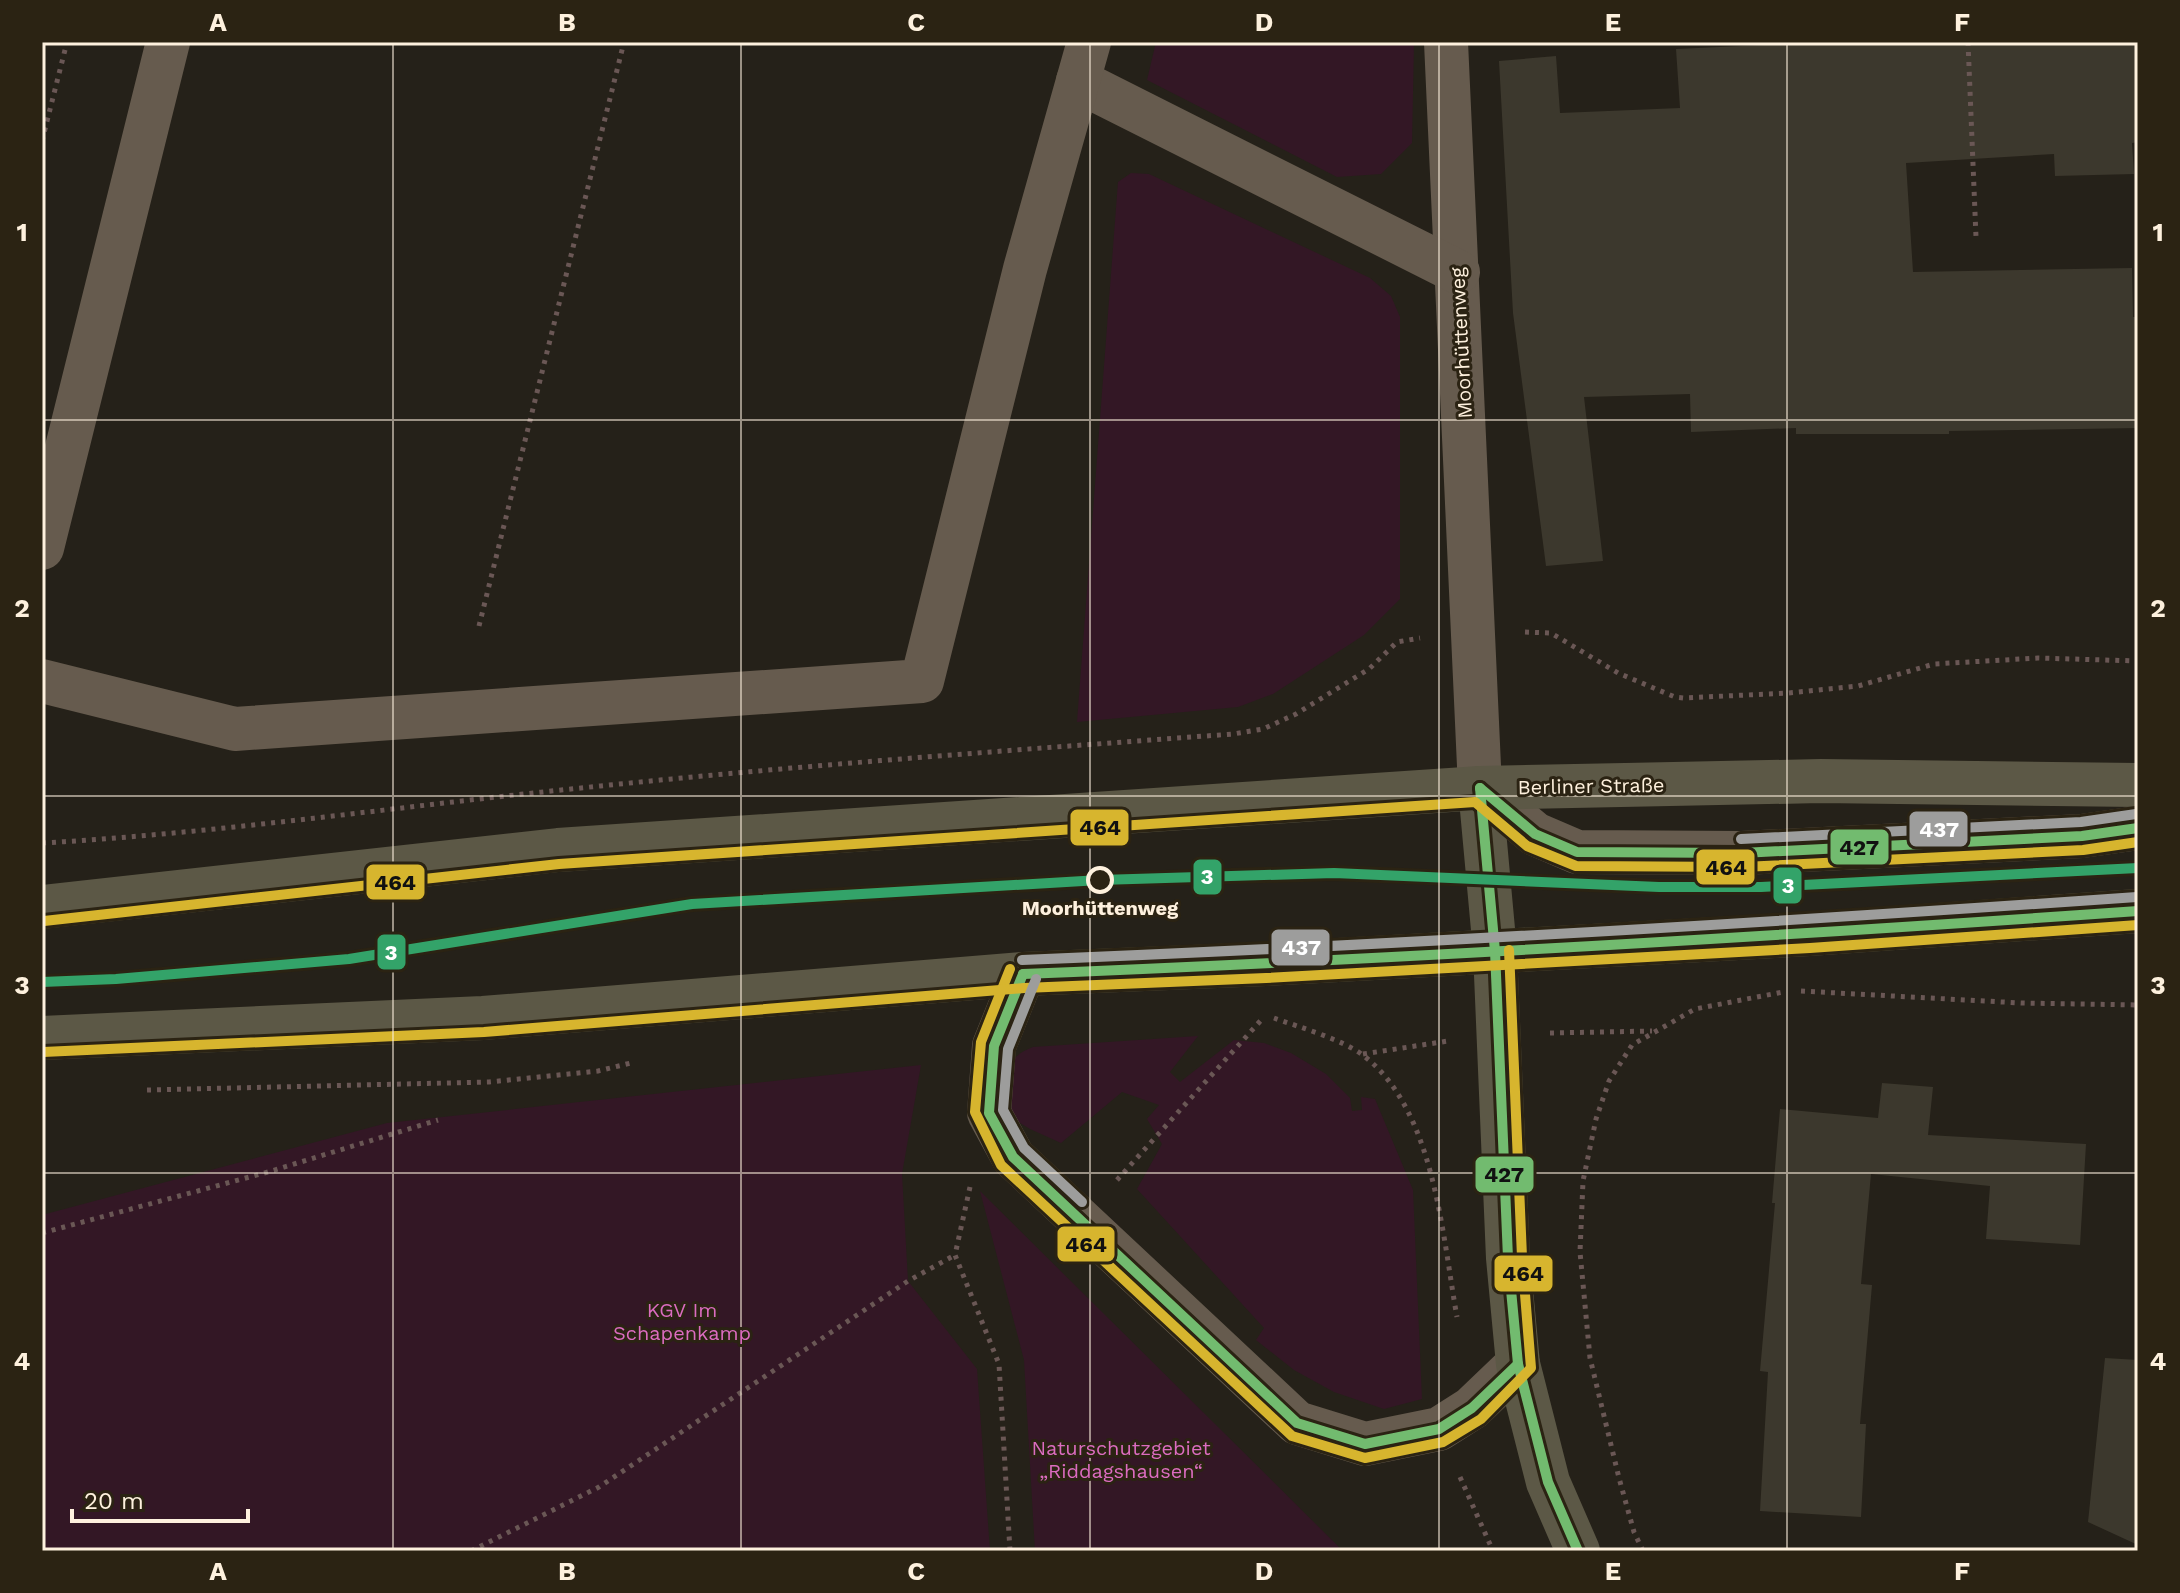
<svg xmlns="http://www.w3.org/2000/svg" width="2180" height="1593" font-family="'Work Sans',sans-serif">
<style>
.green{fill:#331725}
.building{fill:#3c382d}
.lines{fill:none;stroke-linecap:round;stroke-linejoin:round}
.path{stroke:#6a5755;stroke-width:5;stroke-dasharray:4 6;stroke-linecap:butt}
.minor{stroke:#665b4e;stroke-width:44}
.major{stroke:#5c5846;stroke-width:44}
.bus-1-casing{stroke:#2b2313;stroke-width:16}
.bus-2-casing{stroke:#2b2313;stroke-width:16}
.bus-3-casing{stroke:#2b2313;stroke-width:16}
.bus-1{stroke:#72bb6f;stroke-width:10}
.bus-2{stroke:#d7b52e;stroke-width:10}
.bus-3{stroke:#9d9d9c;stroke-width:10}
.tram-1-casing{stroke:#2b2313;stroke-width:16}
.tram-1{stroke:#33a369;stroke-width:10}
.grid{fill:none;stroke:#fef1de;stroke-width:2;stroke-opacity:0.55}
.stop-dot{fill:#2b2313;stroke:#fef1de;stroke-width:4}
.labels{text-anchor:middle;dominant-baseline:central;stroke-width:6;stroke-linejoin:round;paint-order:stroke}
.street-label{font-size:20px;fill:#fef1de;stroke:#2b2313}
.stop-label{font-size:20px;font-weight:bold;fill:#fef1de;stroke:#2b2313}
.park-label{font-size:20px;fill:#dc6cc0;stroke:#2b2313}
.line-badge{stroke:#2b2313;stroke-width:3}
.badge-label{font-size:22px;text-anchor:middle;font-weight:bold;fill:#fff}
.pale-badge-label{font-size:22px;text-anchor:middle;font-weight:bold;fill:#111}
.neatline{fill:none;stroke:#fef1de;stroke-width:3}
.grid-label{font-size:26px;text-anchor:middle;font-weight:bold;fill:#fef1de}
</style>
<rect width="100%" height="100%" fill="#252119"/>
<g class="green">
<polygon points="1156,42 1414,42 1412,143 1381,174 1337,177 1147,80"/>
<polygon points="1131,173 1149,174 1370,278 1391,296 1400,317 1400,599 1364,635 1273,694 1238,707 1077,722 1118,182"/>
<path d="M1198,1036L1170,1072L1180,1082L1234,1040L1264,1043L1291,1053L1326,1074L1350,1098L1352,1111L1362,1110L1361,1097L1375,1099L1413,1190L1422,1399L1384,1409L1334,1392L1294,1370L1256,1340L1264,1328L1137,1189L1162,1144L1147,1119L1159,1105L1122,1092L1061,1143L1030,1129L1012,1118C1008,1086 997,1060 1033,1047Z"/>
<polygon points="921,1065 902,1174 908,1281 977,1369 990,1551 42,1551 42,1215 387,1123"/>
<polygon points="980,1191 1343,1551 1035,1551 1024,1360"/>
</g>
<g class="building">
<polygon points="1786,42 2138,42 2138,142 2132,143 2134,174 2055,176 2054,154 1906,163 1913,272 2132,268 2133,317 2138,317 2138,428 1949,431 1949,434 1796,434 1796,428 1691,432 1690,394 1584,397 1603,561 1546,566 1513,313 1499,61 1556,56 1560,113 1680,108 1676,49 1786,44"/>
<polygon points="1882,1083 1933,1087 1928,1135 2086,1144 2080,1245 1986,1239 1990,1186 1871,1174 1861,1284 1872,1285 1860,1424 1866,1424 1861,1517 1760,1511 1768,1372 1760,1371 1775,1203 1772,1203 1780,1109 1878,1118"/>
<polygon points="2105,1358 2138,1360 2138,1545 2088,1522"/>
</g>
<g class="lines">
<g class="path">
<polyline points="1968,42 1976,237"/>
<polyline points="42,141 67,42"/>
<polyline points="479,626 624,42"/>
<polyline points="1525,632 1551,633 1618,673 1675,697 1684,698 1788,693 1858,686 1934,664 2038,658 2138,661"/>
<path d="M42,843C219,833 395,807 571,789C791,766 1013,750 1233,734L1263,729L1296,714L1369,669L1397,642L1420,638"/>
<polyline points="1801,991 2021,1003 2138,1005"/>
<path d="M1274,1018C1299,1027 1344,1040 1364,1056C1435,1111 1442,1235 1457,1317"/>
<polyline points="1550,1033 1652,1031"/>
<polyline points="1363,1054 1448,1041"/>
<polyline points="147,1090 489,1082 598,1071 635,1062"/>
<polyline points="1117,1180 1263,1018"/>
<polyline points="970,1187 955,1255 999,1364 1010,1551"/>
<polyline points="42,1233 268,1172 438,1120"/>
<polyline points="1460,1477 1493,1551"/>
<polyline points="471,1551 599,1487 908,1281 955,1255"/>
<polyline points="1643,1551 1634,1532 1619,1478 1590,1358 1580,1252 1583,1181 1596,1119 1609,1081 1632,1045 1695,1009 1783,992"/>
</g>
<g class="minor">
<polyline points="1446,42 1480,788 1535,834 1577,852 1742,853 2082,836 2138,828"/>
<polyline points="1078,81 1458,272"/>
<polyline points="42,548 168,42"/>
<polyline points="42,681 235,729 922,681 1025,269 1089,42"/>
<polyline points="1023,974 994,1046 989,1113 1013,1157 1297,1423 1365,1444 1439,1429 1472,1408 1518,1364"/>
</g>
<g class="major">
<polyline points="1480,788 1495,951 1508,1258 1518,1364 1548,1482 1578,1551"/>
<polyline points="42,907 558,850 1480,788 1821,781 2138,785"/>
<polyline points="42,1038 483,1018 1023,974 1265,964 1809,934 2138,911"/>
</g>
<defs>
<g id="bus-1">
<polyline points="1480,788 1495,951 1508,1258 1518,1364 1548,1482 1578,1551"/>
<polyline points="1480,788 1535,834 1577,852 1742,853 2082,836 2138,828"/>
<path d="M1023,974C1395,959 1767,937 2138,911"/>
<polyline points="1023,974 994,1046 989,1113 1013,1157 1297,1423 1365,1444 1439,1429 1472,1408 1518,1364"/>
</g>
<g id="bus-2">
<polyline points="44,921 559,864 1475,802 1527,846 1576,866 1743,867 2083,850 2138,842"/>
<polyline points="1010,969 981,1042 975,1112 1001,1165 1292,1436 1365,1458 1443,1442 1481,1419 1531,1368 1522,1257 1509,950"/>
<polyline points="43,1052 484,1032 1024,988 1266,978 1810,948 2138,925"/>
</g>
<g id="bus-3">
<polyline points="1741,839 2081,822 2136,814"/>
<path d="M1022,960C1394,945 1766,923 2137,897"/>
<polyline points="1036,979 1008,1049 1003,1110 1024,1148 1082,1202"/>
</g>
</defs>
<use href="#bus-1" class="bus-1-casing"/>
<use href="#bus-2" class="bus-2-casing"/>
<use href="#bus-3" class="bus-3-casing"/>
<use href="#bus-1" class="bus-1"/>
<use href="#bus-2" class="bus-2"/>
<use href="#bus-3" class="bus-3"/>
<defs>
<polyline id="tram-1" points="42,982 116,979 349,959 692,904 1100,880 1334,873 1659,887 1761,887 2138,868"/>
</defs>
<use href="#tram-1" class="tram-1-casing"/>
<use href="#tram-1" class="tram-1"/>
</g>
<path class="grid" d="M393,42V1551M741,42V1551M1090,42V1551M1439,42V1551M1787,42V1551M42,420H2138M42,796H2138M42,1173H2138"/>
<circle class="stop-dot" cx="1100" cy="880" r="12"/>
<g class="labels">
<g class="street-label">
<text transform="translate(1461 343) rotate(-93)">Moorhüttenweg</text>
<text transform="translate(1591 786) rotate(-1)">Berliner Straße</text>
</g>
<g class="stop-label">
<text x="1100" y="908">Moorhüttenweg</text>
</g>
<g class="park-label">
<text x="682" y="1310">KGV Im<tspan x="682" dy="23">Schapenkamp</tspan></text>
<text x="1121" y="1448">Naturschutzgebiet<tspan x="1121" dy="23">„Riddagshausen“</tspan></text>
</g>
</g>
<g class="line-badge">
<rect x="1069" y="808" width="61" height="39" rx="8" fill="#d7b52e"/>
<rect x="1908" y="810" width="61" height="38" rx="8" fill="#9d9d9c"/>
<rect x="1829" y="828" width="61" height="38" rx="8" fill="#72bb6f"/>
<rect x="1695" y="848" width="61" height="38" rx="8" fill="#d7b52e"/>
<rect x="1192" y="858" width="31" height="38" rx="8" fill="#33a369"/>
<rect x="365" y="863" width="61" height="38" rx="8" fill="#d7b52e"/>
<rect x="1772" y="866" width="31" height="39" rx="8" fill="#33a369"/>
<rect x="1270" y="928" width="61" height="39" rx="8" fill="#9d9d9c"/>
<rect x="376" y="933" width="31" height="38" rx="8" fill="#33a369"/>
<rect x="1474" y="1155" width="61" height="39" rx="8" fill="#72bb6f"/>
<rect x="1056" y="1225" width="60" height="38" rx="8" fill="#d7b52e"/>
<rect x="1493" y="1254" width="61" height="39" rx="8" fill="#d7b52e"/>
</g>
<g class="badge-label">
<text x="1939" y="837">437</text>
<text x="1207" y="884">3</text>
<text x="1788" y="893">3</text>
<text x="1301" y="955">437</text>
<text x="391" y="960">3</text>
</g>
<g class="pale-badge-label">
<text x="1100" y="835">464</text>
<text x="1859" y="855">427</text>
<text x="1726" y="875">464</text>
<text x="395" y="890">464</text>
<text x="1504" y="1182">427</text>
<text x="1086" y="1252">464</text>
<text x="1523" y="1281">464</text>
</g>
<rect width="2180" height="1593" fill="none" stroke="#2b2313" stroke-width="88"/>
<path d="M72 1509v12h176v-12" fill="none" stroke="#fef1de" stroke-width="4"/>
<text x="84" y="1509" font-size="24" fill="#fef1de" stroke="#2b2313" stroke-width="6" paint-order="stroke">20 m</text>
<rect x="44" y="44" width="2092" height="1505" class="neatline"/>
<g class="grid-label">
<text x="218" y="31">A</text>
<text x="567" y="31">B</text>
<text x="916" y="31">C</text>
<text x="1264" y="31">D</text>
<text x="1613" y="31">E</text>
<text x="1962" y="31">F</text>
<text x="22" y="241">1</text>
<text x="2158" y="241">1</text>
<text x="22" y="617">2</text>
<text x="2158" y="617">2</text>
<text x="22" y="994">3</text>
<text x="2158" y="994">3</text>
<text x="22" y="1370">4</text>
<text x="2158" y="1370">4</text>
<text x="218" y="1580">A</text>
<text x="567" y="1580">B</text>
<text x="916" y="1580">C</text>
<text x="1264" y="1580">D</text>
<text x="1613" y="1580">E</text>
<text x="1962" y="1580">F</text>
</g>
</svg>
